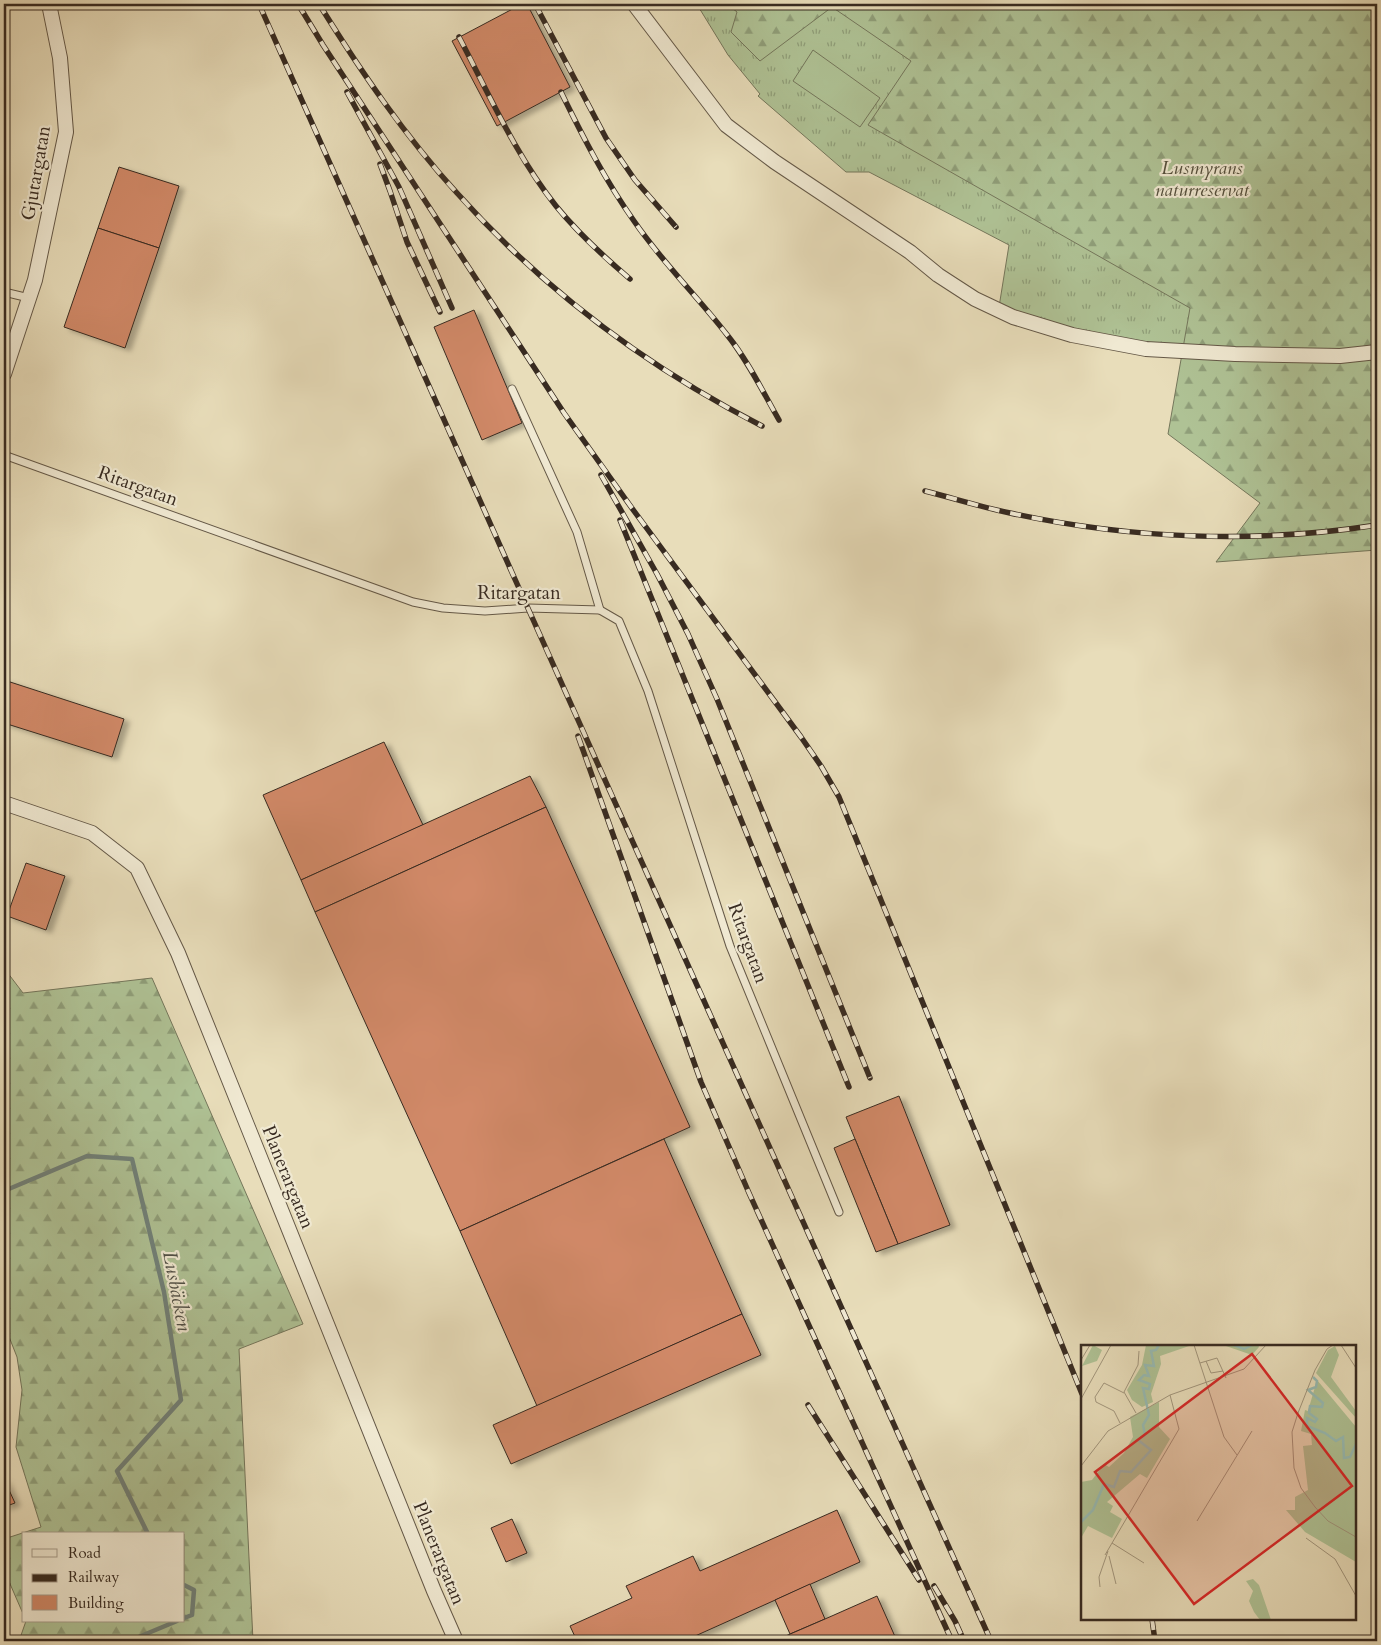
<svg xmlns="http://www.w3.org/2000/svg" width="1381" height="1645" font-family="Cardo,serif">
<style>
.grass{fill:url(#grass-tufts);stroke:#74765b}
.forest{fill:url(#forest-firs);stroke:#74765b}
.garden{fill:#afc295;stroke:#74765b}
.lines{fill:none;stroke-linecap:round;stroke-linejoin:round}
.stream{stroke:#718179;stroke-width:4.5}
.building{fill:#d18968;stroke:#382b21;filter:url(#shadow)}
.service-casing{stroke:#645847;stroke-width:9}
.minor-casing{stroke:#645847;stroke-width:16}
.service{stroke:#f0e9d2;stroke-width:7}
.minor{stroke:#f0e9d2;stroke-width:14}
.rail-casing{stroke:#382b21;stroke-width:5.5}
.rail{stroke:#f0e9d2;stroke-width:4;stroke-dasharray:11;stroke-linecap:butt}
.labels{text-anchor:middle;dominant-baseline:central;stroke-width:4.5;stroke-linejoin:round;paint-order:stroke}
.park-label{font-size:19px;font-style:italic;fill:#56513e;stroke:#f0e9d2}
.street-label{font-size:19px;fill:#382b21;stroke:#f0e9d2}
.water-label{font-size:20px;font-style:italic;fill:#504f46;stroke:#f0e9d2}
.inset-river{fill:none;stroke:#97bbb3;stroke-width:2.5}
.inset-road{fill:none;stroke:#a2967d;stroke-width:1}
.view{fill:#d62828;fill-opacity:0.15;stroke:#d62828;stroke-width:2.5}
.inset-edge{fill:none;stroke:#382b21;stroke-width:2.5}
</style>
<defs>
<pattern id="grass-tufts" width="24" height="20" patternUnits="userSpaceOnUse" patternTransform="scale(1.25)"><rect width="24" height="20" fill="#afc295"/><path d="M3 7l-1-3M5 7V3M7 7l1-3M15 17l-1-3M17 17v-4M19 17l1-3" fill="none" stroke="#8f9e79"/></pattern>
<pattern id="forest-firs" width="22" height="20" patternUnits="userSpaceOnUse" patternTransform="scale(1.25)"><rect width="22" height="20" fill="#afc295"/><path d="M5 1l3.5 6h-7zM16 11l3.5 6h-7z" fill="#8f9e79"/></pattern>
<filter id="shadow"><feDropShadow dx="5.5" dy="3" stdDeviation="2.5" flood-color="#0004"/></filter>
</defs>
<rect width="100%" height="100%" fill="#e8ddba"/>
<filter id="stains"><feTurbulence type="fractalNoise" baseFrequency=".004" numOctaves="4"/><feColorMatrix values="0 0 0 0 .2 0 0 0 0 .09 0 0 0 0 .02 0 0 0 .5 -.17"/></filter>
<radialGradient id="worn" r=".72"><stop offset=".6" stop-color="#630" stop-opacity="0"/><stop offset="1" stop-color="#630" stop-opacity=".3"/></radialGradient>
<polygon class="grass" points="695,4 1377,4 1377,356 1130,347 999,307 1009,245 869,172 846,172 758,96 760,94 728,55 701,11"/>
<g class="forest">
<polygon points="727,4 1377,4 1377,550 1216,562 1260,503 1168,434 1190,308 868,125 911,61 832,7 760,61 731,32 737,12"/>
<polygon points="4,968 23,993 152,978 303,1324 239,1349 253,1641 19,1641 26,1621 184,1621 184,1534 24,1534 24,1616 4,1570 4,1539 41,1527 16,1447 22,1390 17,1357 4,1324"/>
</g>
<polygon class="garden" points="813,50 880,98 860,127 793,81"/>
<g class="lines">
<g class="stream">
<polyline points="4,1191 87,1156 132,1159 164,1292 181,1400 117,1471 148,1534"/>
<polyline points="184,1585 194,1590 192,1615 184,1618"/>
<polyline points="129,1641 177,1621"/>
</g>
</g>
<g class="building">
<polygon points="522,4 527,4 570,87 497,126 452,41"/>
<polygon points="119,167 179,186 159,248 98,228"/>
<polygon points="98,228 159,248 125,348 64,327"/>
<polygon points="474,310 522,423 482,440 434,327"/>
<polygon points="4,680 124,719 112,757 4,723"/>
<polygon points="384,742 423,825 301,880 263,795"/>
<polygon points="530,776 546,807 315,912 301,880"/>
<polygon points="546,807 690,1127 460,1231 315,912"/>
<polygon points="26,863 65,876 46,930 7,916"/>
<polygon points="899,1096 950,1225 898,1244 846,1117"/>
<polygon points="664,1139 742,1314 537,1406 460,1231"/>
<polygon points="855,1139 898,1244 876,1252 834,1148"/>
<polygon points="742,1314 761,1355 511,1464 493,1425"/>
<polygon points="4,1479 15,1503 4,1507"/>
<polygon points="837,1510 860,1562 684,1641 577,1641 570,1626 632,1598 626,1586 693,1556 700,1571"/>
<polygon points="512,1519 527,1553 506,1562 491,1528"/>
<polygon points="810,1584 825,1619 790,1634 775,1600"/>
<polygon points="877,1596 897,1641 774,1641 825,1619"/>
</g>
<g class="lines">
<defs>
<g id="service">
<polyline points="4,292 29,298"/>
<polyline points="512,389 577,532 600,610"/>
<polyline points="4,455 413,602 443,608 485,611 528,608 600,610 619,621 648,691 730,946 839,1212"/>
</g>
<g id="minor">
<polyline points="634,4 726,125 775,162 910,252 938,275 975,299 1013,317 1072,335 1146,349 1235,354 1340,356 1377,352"/>
<polyline points="4,374 35,280 66,132 60,58 49,4"/>
<polyline points="4,803 92,833 137,868 178,953 434,1591 456,1641"/>
</g>
</defs>
<use href="#service" class="service-casing"/>
<use href="#minor" class="minor-casing"/>
<use href="#service" class="service"/>
<use href="#minor" class="minor"/>
<defs>
<g id="rail">
<polyline points="259,4 518,586 991,1641"/>
<polyline points="298,4 323,45 564,413 634,511 801,737 821,766 839,797 1082,1394"/>
<path d="M319,4C360,70 404,135 457,193C543,289 647,367 762,426"/>
<polyline points="535,4 606,138 635,180 676,227"/>
<path d="M459,37C489,94 516,156 556,206C578,233 603,256 630,279"/>
<polyline points="347,92 399,187 452,308"/>
<path d="M561,92C583,137 605,180 634,221C662,262 698,297 728,336C748,361 763,392 779,420"/>
<polyline points="380,164 390,191 407,242 440,312"/>
<polyline points="601,475 657,574 688,634 717,699 870,1078"/>
<path d="M925,491C953,498 981,507 1010,513C1129,539 1256,544 1377,525"/>
<polyline points="620,520 849,1087"/>
<polyline points="578,736 701,1082 749,1193 952,1641"/>
<polyline points="808,1405 919,1580"/>
<polyline points="934,1586 955,1621 964,1641"/>
<polyline points="1152,1619 1155,1641"/>
</g>
</defs>
<use href="#rail" class="rail-casing"/>
<use href="#rail" class="rail"/>
</g>
<g class="labels">
<g class="park-label">
<text x="1202" y="168">Lusmyrans<tspan x="1202" dy="22">naturreservat</tspan></text>
</g>
<g class="street-label">
<text transform="translate(36 173) rotate(-80)">Gjutargatan</text>
<text transform="translate(138 486) rotate(20)">Ritargatan</text>
<text x="519" y="593">Ritargatan</text>
<text transform="translate(748 943) rotate(70)">Ritargatan</text>
<text transform="translate(288 1177) rotate(68)">Planerargatan</text>
<text transform="translate(439 1553) rotate(68)">Planerargatan</text>
</g>
<g class="water-label">
<text transform="translate(177 1291) rotate(79)">Lusbäcken</text>
</g>
</g>
<g transform="translate(1081 1345)">
<rect width="275" height="275" fill="#e8ddba"/>
<path d="M12,0L21,5L16,16L1,21ZM65,0H111L79,11L80,19L70,49L72,57L61,62L51,55L46,45L61,20ZM142,0H177L178,2L171,10ZM254,1L258,10L250,32L275,66V73L235,28L247,5ZM236,35L275,82V217L224,187L205,165H214V152L227,145L222,101L231,100L230,89L220,86L224,65L227,66ZM78,57V82L89,94L66,133L59,129L26,157L32,161L29,167L41,174L31,193L7,181L0,193V137L11,135L23,119L28,122L43,108L52,92L49,72ZM172,234L178,240L190,275H179L173,267L168,256L172,246L165,236Z" fill="#afc295"/>
<path class="inset-river" d="M153,0L163,4L171,0M232,32L236,36L235,42L227,45L242,58L241,62L229,61L228,68L236,74L234,77L226,73V81L244,88L255,96L262,92L263,113L269,112L275,99M0,177L12,165L23,139L33,142L39,126L50,127L70,105L57,95L64,90L62,80L68,70L62,43L68,44L69,39L58,35L63,30L68,31L64,20L73,21L70,6L75,5L78,0"/>
<path class="inset-road" d="M113,0L143,92L156,110M252,0L246,4L234,25L217,68L211,87L213,123L220,143L234,162L247,176L275,192M260,0L275,23M0,15L9,0M125,16L130,28L142,26M119,18L136,13L145,33M0,54L30,0M55,68L43,47L57,20L58,6M39,78L33,66L15,57L14,52L23,38L43,48M0,121L27,86L89,50L163,24L185,0M116,176L171,86M225,193L254,214L275,251M31,198L63,218M24,210L98,84L89,50M28,211L35,239M19,242L18,232L27,206"/>
<path class="view" d="M171,9L271,141L113,259L14,127Z"/>
<rect width="275" height="275" class="inset-edge"/>
</g>
<rect width="1381" height="1645" fill="none" stroke="#e8ddba" stroke-width="20"/>
<rect x="5" y="5" width="1371" height="1635" fill="none" stroke="#382b21" stroke-width="2.5"/>
<rect x="10" y="10" width="1361" height="1625" fill="none" stroke="#382b21"/>
<rect x="22" y="1532" width="162" height="90" fill="#f0e9d2" stroke="#a69d8b"/>
<rect x="32" y="1549" width="25" height="8" fill="#f0e9d2" stroke="#a69d8b"/>
<text x="68" y="1558" font-size="15" fill="#382b21">Road</text>
<rect x="32" y="1574" width="25" height="8" fill="#382b21" stroke="#a69d8b"/>
<text x="68" y="1582" font-size="15" fill="#382b21">Railway</text>
<rect x="32" y="1595" width="25" height="15" fill="#d18968" stroke="#a69d8b"/>
<text x="68" y="1608" font-size="15" fill="#382b21">Building</text>
<rect width="100%" height="100%" filter="url(#stains)"/>
<rect width="100%" height="100%" fill="url(#worn)"/>
</svg>
